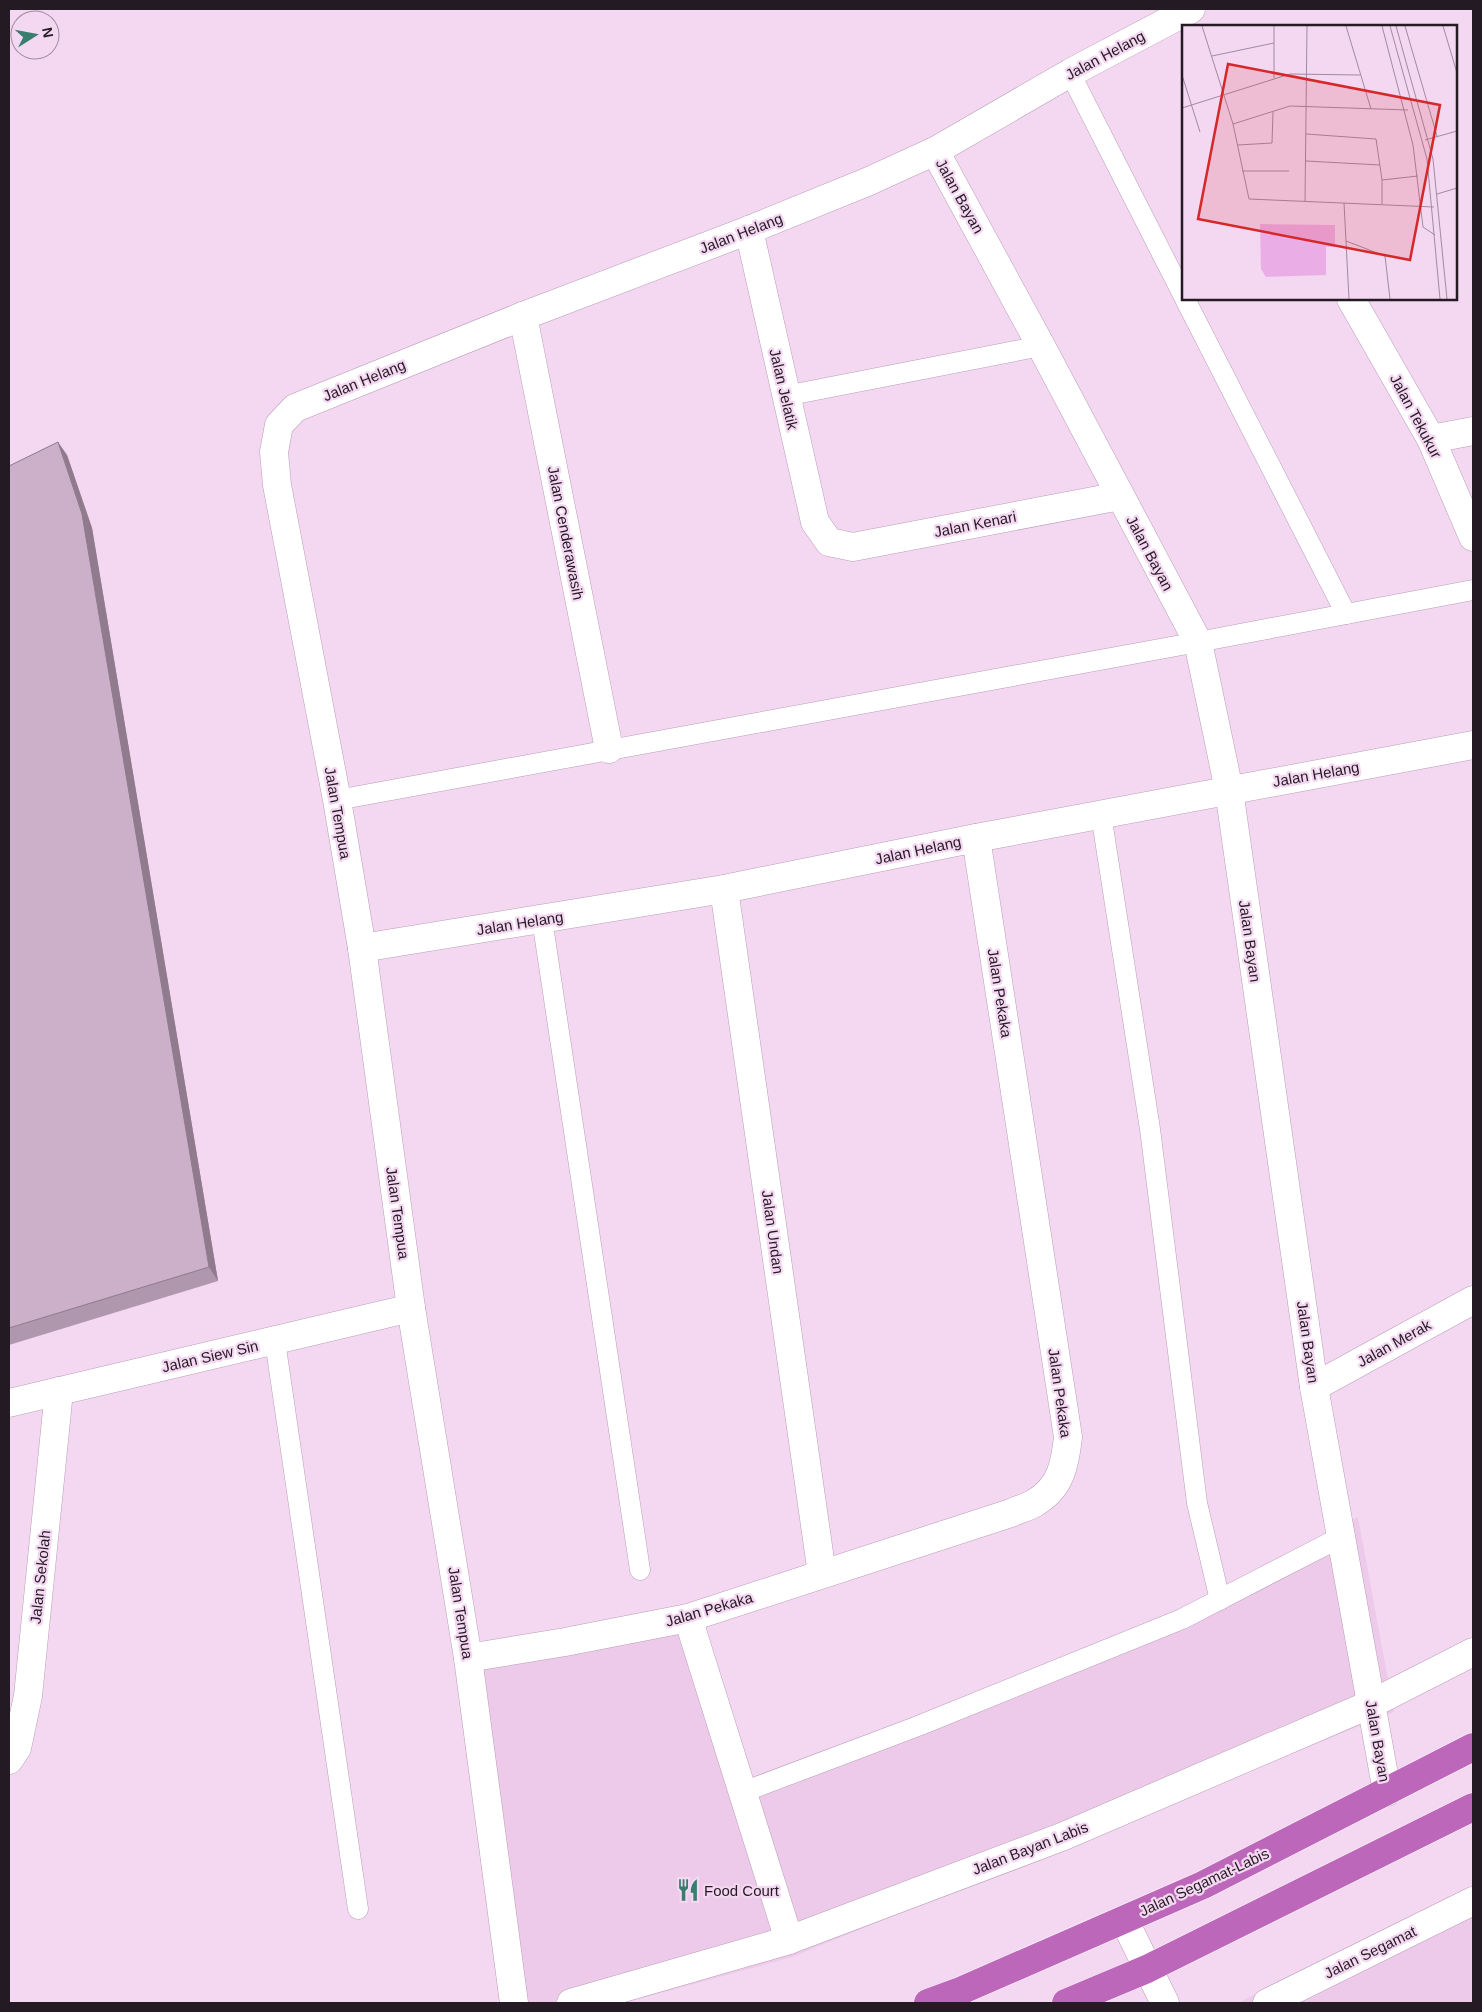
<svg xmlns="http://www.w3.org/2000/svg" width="1482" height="2012" font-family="Helvetica,sans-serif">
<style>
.built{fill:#edcaea}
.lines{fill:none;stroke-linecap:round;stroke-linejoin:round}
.lane-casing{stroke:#b99eb7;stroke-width:21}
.street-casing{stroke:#b99eb7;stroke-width:29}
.highway-casing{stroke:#fff;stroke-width:29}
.lane{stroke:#fff;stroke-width:20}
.street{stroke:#fff;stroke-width:28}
.highway{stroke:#bd67ba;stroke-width:28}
.wall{fill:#af97ae}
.shaded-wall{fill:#8f7b8d}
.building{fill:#ccb0ca;stroke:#8f7b8d}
.labels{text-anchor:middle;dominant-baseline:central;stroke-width:4.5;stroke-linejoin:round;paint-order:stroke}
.street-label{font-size:15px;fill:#241a23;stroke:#f4d7f1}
.poi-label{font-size:15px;fill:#241a23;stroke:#f4d7f1;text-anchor:start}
.inset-road{fill:none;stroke:#a18b9f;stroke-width:1}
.view{fill:#d62828;fill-opacity:0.15;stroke:#d62828;stroke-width:2.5}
.inset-edge{fill:none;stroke:#241a23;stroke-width:2.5}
</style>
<rect width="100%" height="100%" fill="#f4d7f1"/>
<g class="built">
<polygon points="1358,1517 1394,1712 792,1957 624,2003 503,2003 457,1671 681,1634 728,1791 1176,1612"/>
<polygon points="1473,1885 1473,2003 1238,2003"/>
</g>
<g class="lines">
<defs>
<g id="lane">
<polyline points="1070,73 1183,295"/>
<polyline points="1185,299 1346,614"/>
<polyline points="785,396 1041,346"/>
<polyline points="337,800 1198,642 1473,590"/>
<polyline points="1101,814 1150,1129 1197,1503 1220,1600"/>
<polyline points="542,919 640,1570"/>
<polyline points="275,1341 358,1909"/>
<polyline points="743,1792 918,1726 1182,1619 1341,1537"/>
</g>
<g id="street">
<polyline points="935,151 1041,346 1198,642 1229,790 1314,1387 1387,1792"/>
<polyline points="749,230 815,522 829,542 853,547 1120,496"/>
<polyline points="1351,299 1431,439 1473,537"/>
<polyline points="523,316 609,749"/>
<polyline points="1431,439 1473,431"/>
<polyline points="724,889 822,1574"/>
<polyline points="362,948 724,889 976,838 1473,745"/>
<polyline points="1314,1387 1473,1300"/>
<polyline points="9,1403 411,1308"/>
<polyline points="688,1618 789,1940"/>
<path d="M468,1658L565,1642L688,1618L1011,1513C1019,1509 1029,1507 1036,1502C1061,1487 1065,1464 1068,1437L976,838"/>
<polyline points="9,1760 17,1748 28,1696 59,1391"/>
<polyline points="1124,1920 1165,2003"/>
<polyline points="514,2003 468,1658 411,1308 362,948 337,800 277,485 274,452 279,425 295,408 523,316 749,230 867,182 935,151 1070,73 1191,9"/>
<polyline points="571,2003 789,1940 1064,1836 1371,1704 1473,1652"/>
<polyline points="1267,2003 1473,1901"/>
</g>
<g id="highway">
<polyline points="928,2003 958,1992 1203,1885 1473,1747"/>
<polyline points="1066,2003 1147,1969 1473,1807"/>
</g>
</defs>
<use href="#lane" class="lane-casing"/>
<use href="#street" class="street-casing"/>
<use href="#highway" class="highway-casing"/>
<use href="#lane" class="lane"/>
<use href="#street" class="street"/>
<use href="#highway" class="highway"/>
</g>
<polygon class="wall" points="67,455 92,528 218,1281 9,1345 9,466"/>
<polygon class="shaded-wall" points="58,442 67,455 92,528 218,1281 209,1267"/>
<polygon class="building" points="58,442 82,514 209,1267 9,1328 9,466"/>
<defs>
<symbol id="restaurant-bare" viewBox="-9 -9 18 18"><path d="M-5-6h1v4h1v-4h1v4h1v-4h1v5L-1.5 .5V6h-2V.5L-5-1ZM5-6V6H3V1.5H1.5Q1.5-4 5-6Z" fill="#397d6f" stroke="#f4d7f1" stroke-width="2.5" paint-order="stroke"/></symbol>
</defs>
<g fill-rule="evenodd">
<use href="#restaurant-bare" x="672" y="1874" width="32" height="32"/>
</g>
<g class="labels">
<g class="street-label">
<text transform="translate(1105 55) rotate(-28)">Jalan Helang</text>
<text transform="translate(960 196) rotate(61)">Jalan Bayan</text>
<text transform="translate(741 233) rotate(-21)">Jalan Helang</text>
<text transform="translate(364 380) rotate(-22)">Jalan Helang</text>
<text transform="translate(784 389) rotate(77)">Jalan Jelatik</text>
<text transform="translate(1416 416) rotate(62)">Jalan Tekukur</text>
<text transform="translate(975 524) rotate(-11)">Jalan Kenari</text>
<text transform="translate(566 533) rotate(79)">Jalan Cenderawasih</text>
<text transform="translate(1150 553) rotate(62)">Jalan Bayan</text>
<text transform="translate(1316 774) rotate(-10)">Jalan Helang</text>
<text transform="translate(338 813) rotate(80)">Jalan Tempua</text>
<text transform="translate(918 850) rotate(-12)">Jalan Helang</text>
<text transform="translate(520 923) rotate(-9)">Jalan Helang</text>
<text transform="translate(1250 941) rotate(82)">Jalan Bayan</text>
<text transform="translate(1000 993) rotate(81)">Jalan Pekaka</text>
<text transform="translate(398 1213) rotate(82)">Jalan Tempua</text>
<text transform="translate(773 1232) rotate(82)">Jalan Undan</text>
<text transform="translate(1308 1342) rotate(82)">Jalan Bayan</text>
<text transform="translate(1394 1343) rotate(-29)">Jalan Merak</text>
<text transform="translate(210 1356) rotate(-13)">Jalan Siew Sin</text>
<text transform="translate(1060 1393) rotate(82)">Jalan Pekaka</text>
<text transform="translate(40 1577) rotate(-84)">Jalan Sekolah</text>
<text transform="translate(709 1609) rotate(-16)">Jalan Pekaka</text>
<text transform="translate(461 1613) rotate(81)">Jalan Tempua</text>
<text transform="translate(1378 1741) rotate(80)">Jalan Bayan</text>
<text transform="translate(1030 1848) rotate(-21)">Jalan Bayan Labis</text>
<text transform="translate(1204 1882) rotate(-25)">Jalan Segamat-Labis</text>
<text transform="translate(1370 1952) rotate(-26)">Jalan Segamat</text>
</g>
<g class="poi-label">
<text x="704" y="1890">Food Court</text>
</g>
</g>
<g transform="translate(1182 25)">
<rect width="275" height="275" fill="#f4d7f1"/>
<path d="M78,199L153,200V222H144V250L84,252L79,244Z" fill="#ebade6"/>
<path class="inset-road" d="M20,1L51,99L67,174L252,182M92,1V53M164,1L189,84M200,1L231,120L241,202L253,210M208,1L245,134L258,274M214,1L251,134L265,274M223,1L255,111M261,1L275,48M30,31L92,18M0,50L18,107M0,83L108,49L178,50M51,99L108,81L226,85M124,109L194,114L200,155V179M243,115L275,106M56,120L90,118L91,87M124,136L198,140M60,146H107M200,155L236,151M255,169L275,163M123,176L125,1M162,178L167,274M164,216L203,231L208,274"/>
<path class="view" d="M46,39L258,80L228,235L16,194Z"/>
<rect width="275" height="275" class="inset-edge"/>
</g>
<rect width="1482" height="2012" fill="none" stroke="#241a23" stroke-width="20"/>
<g transform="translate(35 35) rotate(79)"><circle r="24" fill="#f4d7f1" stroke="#a18b9f"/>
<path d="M0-4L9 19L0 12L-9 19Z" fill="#397d6f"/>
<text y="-8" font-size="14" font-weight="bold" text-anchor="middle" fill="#241a23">N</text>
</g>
</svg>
